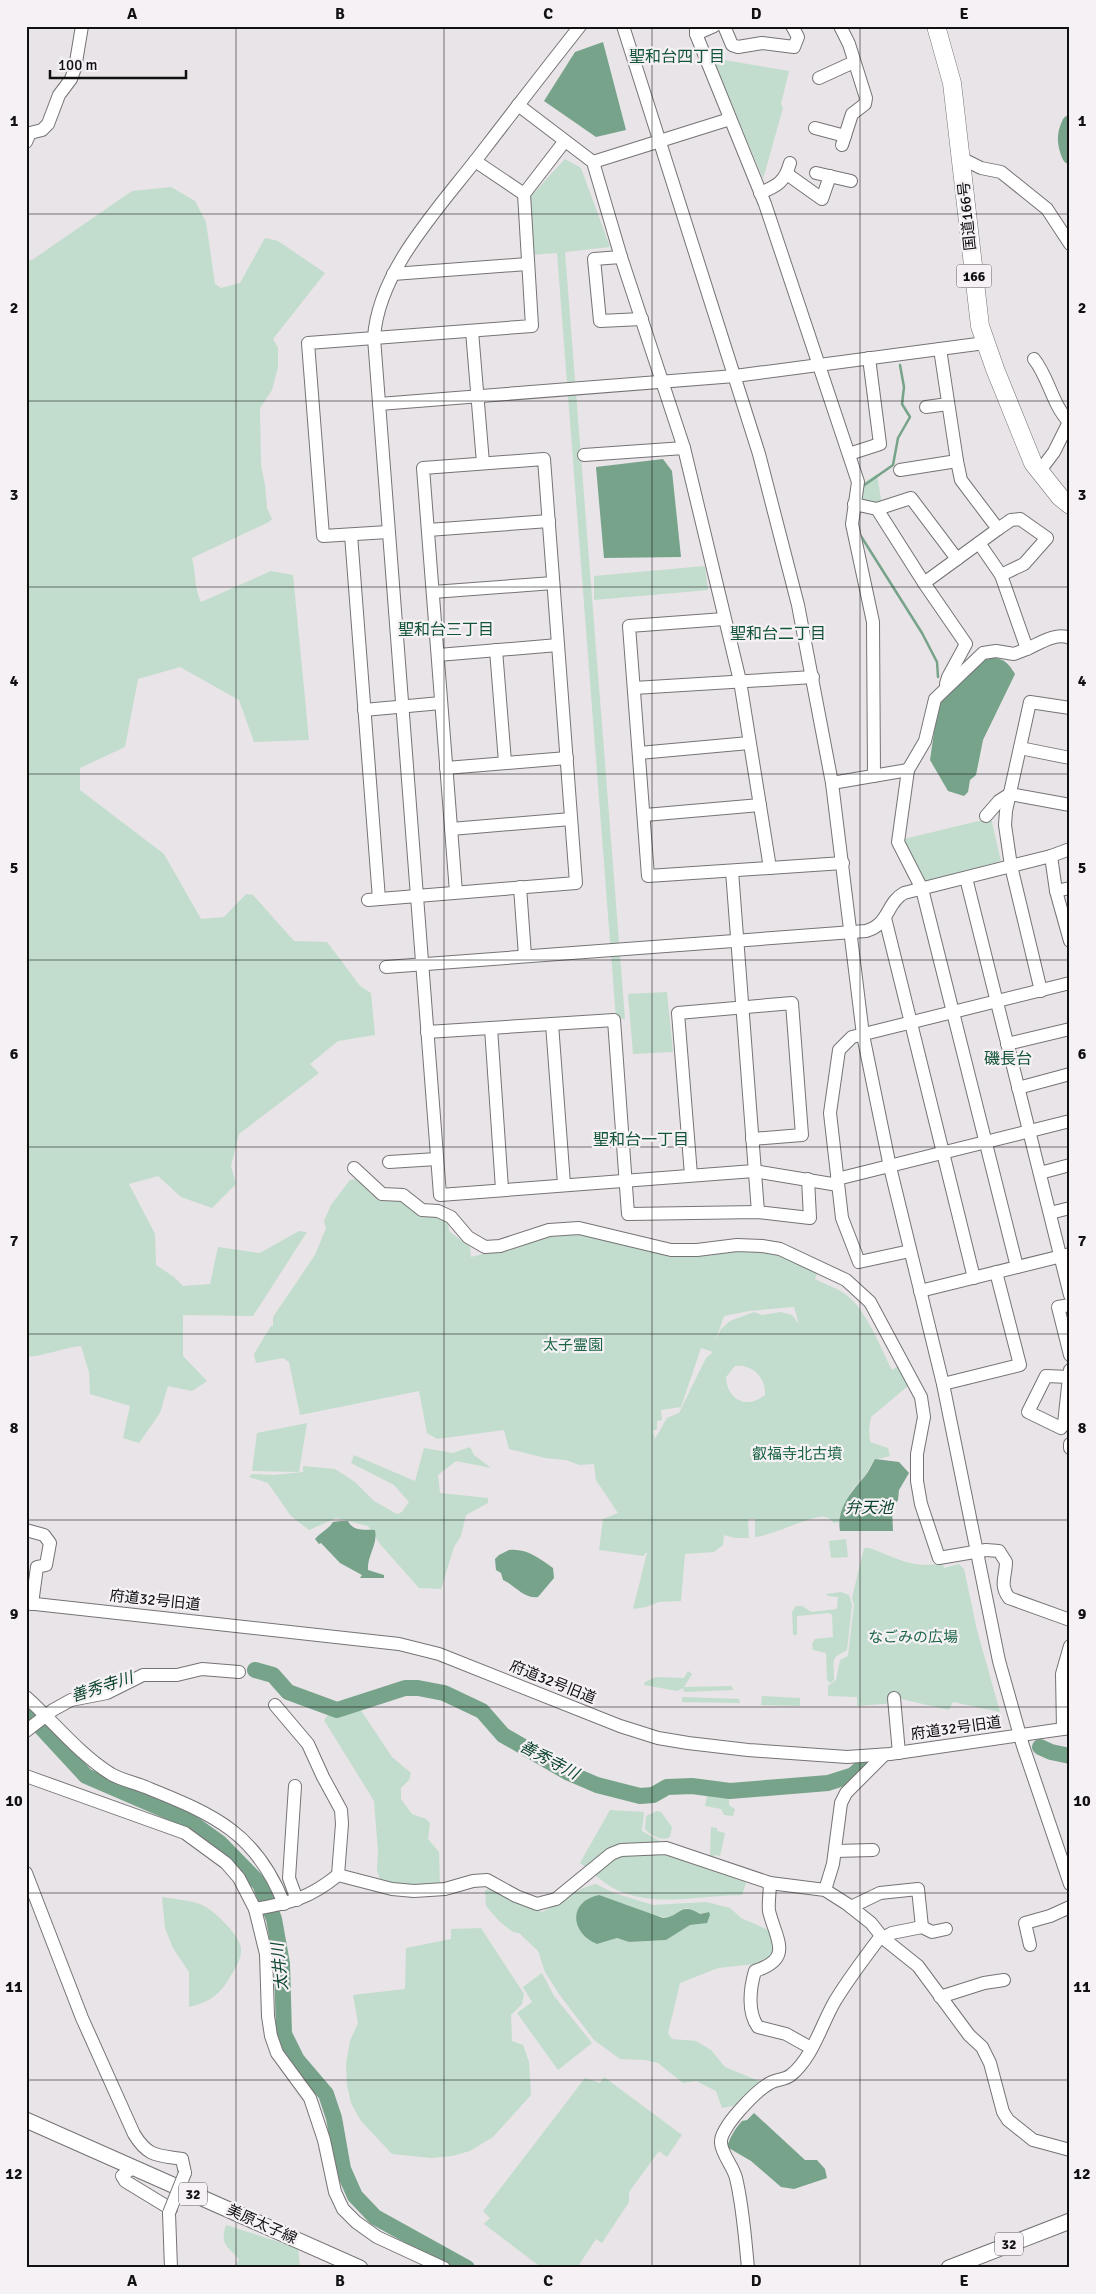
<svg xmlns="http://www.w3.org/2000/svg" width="1096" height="2294" font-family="Signika,'Noto Sans JP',sans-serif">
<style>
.green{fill:#c2ddcd;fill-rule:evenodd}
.water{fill:#77a38b}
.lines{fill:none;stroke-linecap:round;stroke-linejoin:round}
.stream{stroke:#77a38b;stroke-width:2.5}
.river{stroke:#77a38b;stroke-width:16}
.minor-casing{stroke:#767376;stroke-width:14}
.major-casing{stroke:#767376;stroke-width:17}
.highway-casing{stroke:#767376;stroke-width:19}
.minor{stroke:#fff;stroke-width:12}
.major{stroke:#fff;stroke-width:15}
.highway{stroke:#fff;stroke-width:18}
.minor-bridge-casing{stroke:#767376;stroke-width:14;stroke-linecap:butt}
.minor-bridge{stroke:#fff;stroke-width:12}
.grid{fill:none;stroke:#121112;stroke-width:1;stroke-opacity:0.55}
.labels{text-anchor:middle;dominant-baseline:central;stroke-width:4.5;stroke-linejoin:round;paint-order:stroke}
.shield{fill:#f5f1f5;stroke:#565456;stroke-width:1}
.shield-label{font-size:14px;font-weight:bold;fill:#121112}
.street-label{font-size:15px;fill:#121112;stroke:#f5f1f5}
.park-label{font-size:15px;fill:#1c6645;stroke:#f5f1f5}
.neighbourhood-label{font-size:16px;fill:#135438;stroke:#f5f1f5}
.water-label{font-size:16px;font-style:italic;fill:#0b442c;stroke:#f5f1f5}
.neatline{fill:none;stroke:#121112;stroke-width:2}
.grid-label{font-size:16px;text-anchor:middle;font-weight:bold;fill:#121112}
</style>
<rect width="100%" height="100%" fill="#e8e4e7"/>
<g class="green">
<polygon points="724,60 789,71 781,104 783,108 763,179 715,64"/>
<polygon points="565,159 581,168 610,247 565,252 625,1019 616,1019 557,253 529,255 528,199"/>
<path d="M171,187L195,201L206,222L215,284L221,288L240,283L265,238L278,241L325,273L273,339L278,348V367L272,390L260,408L261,465L265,485L267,508L272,519L269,522L192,558C196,573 194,588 201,602L271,571L293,575L309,740L254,742L239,700L180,667L138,679L125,747L80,768V790L164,854L201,919L224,917L246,894L253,895L294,941L327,942L360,986L371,993L375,1035L338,1041L310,1064L319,1073L239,1134L231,1166L236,1184L212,1208L181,1197L158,1176L129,1184L155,1234L156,1265L174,1277L183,1286L210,1284L218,1247L260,1253L299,1231L307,1232L253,1316L183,1315V1356L207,1381L192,1391L168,1386L160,1413L139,1443L123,1438L130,1406L90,1394L89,1372L81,1346C62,1348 45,1356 26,1357V261L32,260L132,191Z"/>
<polygon points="877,474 882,506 858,503 860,485"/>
<polygon points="705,566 708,590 594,600 594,576"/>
<polygon points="991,818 1001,861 924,882 904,839"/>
<polygon points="667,992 673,1052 633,1054 628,994"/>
<path d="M355,1179L369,1189L397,1198L448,1222L449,1231L470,1247L471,1257L553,1236L582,1234L621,1242L766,1252L791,1259L818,1271L815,1279C827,1285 840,1289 850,1298C869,1316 880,1347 892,1370L898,1366L908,1386L871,1417L869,1429L870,1442L888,1448L890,1456L874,1460L865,1475L851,1491L839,1522L834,1523C831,1520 828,1517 824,1517C813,1515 773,1535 755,1537V1519H748L749,1538H735L724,1535L723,1545L714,1552L685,1554L681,1601L659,1602L646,1607L633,1609L647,1553H645L644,1556L599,1550L603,1519L618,1513L596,1480L594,1464L579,1465L566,1460L545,1458L509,1449L504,1430L437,1439L427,1433L419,1391L300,1415L289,1362L283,1358L256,1363L254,1354L271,1326H273V1317L315,1255L326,1228L324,1221L331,1205L350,1180ZM794,1307L799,1324L792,1315L781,1312L762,1315L754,1312L730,1321L721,1329L715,1342L724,1316L749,1311ZM701,1348L713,1352L706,1358L679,1413L667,1418L655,1439L653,1431L657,1429V1421L662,1420L661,1410L681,1407ZM735,1366C752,1364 766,1377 765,1395C747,1410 727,1400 726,1377Z"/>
<polygon points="307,1423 299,1472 252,1471 257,1433"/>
<polygon points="470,1447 474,1455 491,1468 456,1461 438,1475 440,1493 488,1498 488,1503 466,1515 461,1536 454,1547 441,1589 419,1588 380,1544 368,1526 336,1518 309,1530 291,1516 268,1483 249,1477 252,1474 274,1475 303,1472 303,1466 335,1469 355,1482 374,1501 397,1514 402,1512 409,1502 394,1485 351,1463 354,1455 415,1481 424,1448 453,1453"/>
<polygon points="846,1539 848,1557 831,1558 829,1541"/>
<path d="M864,1548H869C896,1557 912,1570 942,1563L944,1568L959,1564L964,1569L977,1630L1000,1712L953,1702L949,1710L897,1698L896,1703L857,1706V1697L828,1696V1686L836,1680L840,1660L848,1656L854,1605L852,1598Z"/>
<path d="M841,1592L849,1595L852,1605L847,1650C828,1660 835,1660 834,1680L830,1683L827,1680L826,1653L813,1650L812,1644L815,1639L833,1637L832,1615L829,1613L797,1616V1634L795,1636L793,1634L792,1612L796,1606H802L811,1612L837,1609L838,1597L828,1596L826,1594Z"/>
<polygon points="688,1671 692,1674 684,1687 732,1686 733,1690 684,1692 683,1688 677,1691 644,1685 645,1682 656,1677 684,1678"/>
<polygon points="762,1696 800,1698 800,1706 761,1705"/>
<polygon points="682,1697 739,1699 740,1703 682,1702"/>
<polygon points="346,1709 360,1709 392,1757 411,1773 409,1780 401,1788 401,1799 412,1814 426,1819 430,1823 428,1839 439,1852 440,1888 406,1888 380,1880 377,1870 378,1852 374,1801 324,1720 329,1714"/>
<polygon points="708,1791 729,1794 729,1805 735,1809 733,1816 724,1815 721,1809 705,1806"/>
<path d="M610,1810L644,1812L642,1831L667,1845L748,1877L742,1895C701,1895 656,1908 617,1890C604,1884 592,1871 580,1863Z"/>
<path d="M657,1811L661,1812L672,1827L670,1837C662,1842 650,1835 645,1829L646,1816Z"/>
<polygon points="711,1827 717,1828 717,1831 725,1833 720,1856 714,1855 713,1858 710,1857"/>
<path d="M596,1884L614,1893L653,1905L706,1902L730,1908L741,1918L766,1929L775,1937L776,1951L763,1963L718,1968L680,1983L668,2033L672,2039L696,2041L711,2050L725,2067L761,2082L733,2106L722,2108L716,2091L696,2081L683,2083L658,2063L645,2060L620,2059L594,2040L559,1994L545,1972L538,1951L519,1933L513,1932L500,1922L486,1906L485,1890C504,1885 526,1903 542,1912C561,1903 576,1888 596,1884ZM626,1904C632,1908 662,1919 668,1917C683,1914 681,1901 699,1914L708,1912L705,1923L690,1925L666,1940L629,1942L617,1938L597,1944L587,1938Z"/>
<path d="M162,1897C174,1899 188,1900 200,1904C213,1909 239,1934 241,1948C242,1958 235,1969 230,1977C221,1994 208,2003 189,2007V1972L173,1948L165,1928Z"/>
<polygon points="481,1928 524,1994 522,2004 511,2015 512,2041 523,2045 529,2062 531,2095 493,2137 470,2151 452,2156 431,2158 392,2154 361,2121 351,2103 347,2085 346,2064 350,2041 358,2023 353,1995 405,1989 406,1948 451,1939 451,1929"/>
<polygon points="542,1973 554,1996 592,2043 558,2070 517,2013 532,2002 523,1987"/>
<polygon points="604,2077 682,2135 667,2157 659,2151 629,2192 629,2202 602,2243 596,2239 577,2268 542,2268 484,2224 490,2218 483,2211 585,2078 600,2083"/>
<path d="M226,2225L298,2248L300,2268H232L236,2265L239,2259C226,2245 220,2244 226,2225Z"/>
</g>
<g class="water">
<polygon points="603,42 626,130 596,137 544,101 575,52"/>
<polygon points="663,459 672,471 681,557 604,558 596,467"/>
<path d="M990,657C1004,659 1008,662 1015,674L983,740L976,775L970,780L968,792L964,796L948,791L930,760L938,704L979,663Z"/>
<path d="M875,1459L899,1462L909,1473L899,1490L898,1500L892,1509L893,1531H840C836,1509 852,1491 865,1476C869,1471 872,1464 875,1459Z"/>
<path d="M341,1521H348C353,1532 365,1529 375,1530C378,1545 367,1555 368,1570L384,1575V1578H360L362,1575L340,1563L321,1543L319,1544L315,1539C321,1532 329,1529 333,1522Z"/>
<path d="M509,1550C526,1548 539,1558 553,1568L554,1578L538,1597C524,1599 515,1585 503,1580L501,1573L496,1570L495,1559L499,1555Z"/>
<path d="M599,1895L663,1918C680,1917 680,1901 700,1914L709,1912L710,1915L707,1923L690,1925L666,1940L629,1942L617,1938L597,1944C570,1933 568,1901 599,1895Z"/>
<path d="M754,2113L805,2160H817L825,2169L827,2178L794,2189L781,2187L751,2161L727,2147C730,2137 735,2129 742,2121L747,2120Z"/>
</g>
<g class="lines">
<g class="stream">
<polyline points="863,486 893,465 898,438 910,417 902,404 904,387 900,365"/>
<polyline points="859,533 922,633 937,662 938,677"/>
</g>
<g class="river">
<path d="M1070,123C1064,135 1065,144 1070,156"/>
<polyline points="255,1670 273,1675 288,1692 337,1710 405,1688 418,1688 444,1693 482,1711 503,1735 569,1773 597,1785 640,1796 653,1795 667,1787 692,1786 730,1791 828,1783 853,1775 865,1765"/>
<polyline points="26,1711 86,1776 188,1820 220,1843 260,1884 274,1919 282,1964 284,2034 297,2060 326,2094 334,2118 343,2169 355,2196 375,2217 467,2268"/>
<polyline points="1040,1747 1051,1752 1070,1756"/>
</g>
<defs>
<g id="minor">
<path d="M580,26C546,69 512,113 479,156C439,208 378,271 374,338L440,1195L754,1171L838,1185"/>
<polyline points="623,26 759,454 798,605 832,783 863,1035 890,1167 943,1384 999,1661 1023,1746 1070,1884"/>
<polyline points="696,26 696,34 765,204 858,482 852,524 873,622 874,776"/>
<polyline points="724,26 732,45 738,47 762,43 794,47 798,37 792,26"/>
<polyline points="840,26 849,44 866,98 865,104 852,114 842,145"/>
<polyline points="696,34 714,26"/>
<polyline points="819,78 854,62"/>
<polyline points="518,105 593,162 621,257 684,448 740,681 770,868"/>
<polyline points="815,128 845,136"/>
<polyline points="26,142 30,133 42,130 48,124 59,95 71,79 75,68 82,26"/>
<polyline points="961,158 981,168 1001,172 1047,209 1070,244"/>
<polyline points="475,161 524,194"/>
<polyline points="593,162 730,119"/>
<polyline points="816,173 851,181"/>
<polyline points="787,174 822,199 830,176"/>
<path d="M760,193C777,186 785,182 790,163"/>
<polyline points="621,257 594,259 600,321 642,319"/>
<polyline points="393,274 527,264"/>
<polyline points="472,331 483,463"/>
<path d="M1034,359C1049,378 1052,404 1069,422"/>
<polyline points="379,404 735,376 985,343"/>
<polyline points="926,407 948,404"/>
<polyline points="849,454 880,444 869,358"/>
<polyline points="584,455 684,448"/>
<polyline points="900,470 957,461"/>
<polyline points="1039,472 1054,452 1070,420"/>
<polyline points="854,504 877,509 924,583 998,529 961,480 957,461 940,349"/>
<polyline points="877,509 911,498 957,559"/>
<polyline points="998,529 1011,520 1020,519 1047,538 1024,564 1001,575"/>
<polyline points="428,530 549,521"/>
<polyline points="388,532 323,536 308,343 532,326 524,194 564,142"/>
<polyline points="351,535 379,899"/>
<path d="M979,543L1001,575L1027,649C1040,643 1056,632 1070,638"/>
<polyline points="924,583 966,644 948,677 946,684"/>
<polyline points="433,592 553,583"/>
<polyline points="724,619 629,626 648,876 843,863"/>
<polyline points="496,650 505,762"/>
<polyline points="438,655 558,645"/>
<polyline points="634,688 813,677"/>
<polyline points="364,710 441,703"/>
<polyline points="1020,748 1070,758"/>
<polyline points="639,753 749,743"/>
<polyline points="446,768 567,758"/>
<polyline points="832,783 908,770"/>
<polyline points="645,815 760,805"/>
<polyline points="986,816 999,801 1010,794 1070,805"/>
<polyline points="451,829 571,819"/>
<polyline points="1051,856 1056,891 1070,941"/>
<polyline points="732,871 758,1212"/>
<polyline points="966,878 1070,1295"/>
<polyline points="520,887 525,956"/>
<polyline points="1056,891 1070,888"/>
<polyline points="368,900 576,883 544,459 423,468 456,892"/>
<polyline points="885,918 974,1278"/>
<path d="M386,967L866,931C890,924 886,903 904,893L1051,856L1070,849"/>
<polyline points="1041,991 1011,866 1005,825 1006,811 1030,702 1070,708"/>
<polyline points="552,1024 564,1184"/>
<polyline points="491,1028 502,1189"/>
<polyline points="427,1032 614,1020 628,1214 758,1212 810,1218 808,1179"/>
<polyline points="1007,1044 1070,1029"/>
<polyline points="1018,1088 1070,1074"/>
<polyline points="389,1162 437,1159"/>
<path d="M354,1168L382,1194L403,1195L422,1210L438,1211L451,1217L468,1237L485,1247L500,1246L549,1230L579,1228L671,1250H697L737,1245L762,1246L780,1249L846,1280L870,1302L921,1397L924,1417L917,1454V1481L921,1504L939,1558L986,1550L999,1551L1006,1562C1006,1576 999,1585 1009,1598L1070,1620"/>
<polyline points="1040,1173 1070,1165"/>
<polyline points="691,1175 678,1013 792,1003 802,1135 752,1139"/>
<polyline points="837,1179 1070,1121"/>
<polyline points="1050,1213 1070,1208"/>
<polyline points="910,1251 859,1262 842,1218 830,1113 839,1050 852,1037 1070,983"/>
<polyline points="1017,1267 922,889 898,842 908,770 925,741 935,699 983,653 996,651 1014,654 1027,649"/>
<polyline points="920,1291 1070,1254"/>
<polyline points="1070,1305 1058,1307 1070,1355"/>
<polyline points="1069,1377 1046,1376 1028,1412 1061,1428 1064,1424 1069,1377 1070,1370"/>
<polyline points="943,1384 1020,1365 996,1272"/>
<polyline points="1070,1444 1070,1448"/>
<polyline points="26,1530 44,1535 50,1543 46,1565 37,1567 32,1604"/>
<polyline points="26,1603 399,1644 439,1654 620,1726 658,1738 688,1743 748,1750 847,1757 890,1754 1070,1728"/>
<path d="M26,1697C54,1722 79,1754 111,1774C123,1781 138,1783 150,1789C215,1815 257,1834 284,1904"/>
<polyline points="894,1698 899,1753"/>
<polyline points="275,1705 308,1744 323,1777 341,1810 342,1824 338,1875"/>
<polyline points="1063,1729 1062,1674 1070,1646"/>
<polyline points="26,1731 53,1710 71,1700 107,1693 143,1675 177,1675 202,1669 239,1672"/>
<polyline points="26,1776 185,1833 226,1863 239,1878 255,1909 266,1954 268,2016 271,2036 277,2053 310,2098 324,2140 335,2192 343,2209 356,2222 377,2237 444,2268"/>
<polyline points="295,1786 289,1878 297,1900"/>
<polyline points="835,1851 873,1850"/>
<path d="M26,1873L82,2018L134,2134C148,2157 157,2155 182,2159L185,2173"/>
<path d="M770,1883C770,1892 768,1902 769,1911C776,1940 794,1958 755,1971C750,1988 747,2012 758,2027L786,2034L811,2048"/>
<polyline points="825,1890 833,1864 841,1803 846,1793 884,1755"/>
<polyline points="851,1907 880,1893 918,1889 922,1927"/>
<path d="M255,1909C290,1903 310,1898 338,1875L392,1889L414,1891L445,1889L473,1881L487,1880L516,1896L537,1904L556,1899L611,1854L621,1850L666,1848L770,1883L825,1890L847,1904L871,1923L883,1938L918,1966L969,2035L982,2047L990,2063L1003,2112L1008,2120L1033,2140L1070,2150"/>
<polyline points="883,1938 892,1933 922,1927 932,1932 946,1929"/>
<polyline points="1030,1945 1025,1923 1050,1916 1070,1907"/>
<polyline points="940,1997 984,1983 1004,1980"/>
<polyline points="132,2168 122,2176 125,2181 171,2209"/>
<polyline points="169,2213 171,2268"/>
<path d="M748,2268C745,2238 743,2207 736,2178C733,2166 722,2155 721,2143C719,2128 757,2090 770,2083C777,2079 785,2080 791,2075C813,2057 821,2025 835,2001C849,1978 865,1957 881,1936"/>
</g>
<g id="major">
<polyline points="26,2120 360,2268"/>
<polyline points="949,2268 1070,2221"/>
</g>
<polyline id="highway" points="936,26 952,83 980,326 995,369 1033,463 1060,497 1070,505"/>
</defs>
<use href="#minor" class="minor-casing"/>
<use href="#major" class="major-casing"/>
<use href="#highway" class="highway-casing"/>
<use href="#minor" class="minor"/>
<use href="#major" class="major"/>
<use href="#highway" class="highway"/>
<defs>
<polyline id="minor-bridge" points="169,2213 185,2173"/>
</defs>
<use href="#minor-bridge" class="minor-bridge-casing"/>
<use href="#minor-bridge" class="minor-bridge"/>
</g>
<path class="grid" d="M236,26V2268M444,26V2268M652,26V2268M860,26V2268M26,214H1070M26,401H1070M26,587H1070M26,774H1070M26,960H1070M26,1147H1070M26,1334H1070M26,1520H1070M26,1707H1070M26,1893H1070M26,2080H1070"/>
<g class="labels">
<g class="shield">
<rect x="956.5" y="264.5" width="35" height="23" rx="4"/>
<rect x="179" y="2182.5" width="28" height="23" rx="4"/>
<rect x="995" y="2232.5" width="28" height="23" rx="4"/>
</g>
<g class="shield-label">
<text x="974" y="276">166</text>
<text x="193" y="2194">32</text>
<text x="1009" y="2244">32</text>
</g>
<g class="street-label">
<text transform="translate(967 216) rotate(-96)">国道166号</text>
<text transform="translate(155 1600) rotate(6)">府道32号旧道</text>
<text transform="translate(553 1682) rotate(22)">府道32号旧道</text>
<text transform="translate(956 1728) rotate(-8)">府道32号旧道</text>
<text transform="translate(262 2224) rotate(24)">美原太子線</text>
</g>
<g class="park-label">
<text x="573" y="1345">太子霊園</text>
<text x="797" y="1454">叡福寺北古墳</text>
<text x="913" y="1637">なごみの広場</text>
</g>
<g class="neighbourhood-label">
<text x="677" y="57">聖和台四丁目</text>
<text x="446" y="630">聖和台三丁目</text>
<text x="778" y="634">聖和台二丁目</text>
<text x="1008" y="1059">磯長台</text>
<text x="641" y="1140">聖和台一丁目</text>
</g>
<g class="water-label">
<text x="869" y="1508">弁天池</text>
<text transform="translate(102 1687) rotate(-18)">善秀寺川</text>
<text transform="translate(549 1760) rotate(28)">善秀寺川</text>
<text transform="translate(280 1967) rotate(-96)">太井川</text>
</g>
</g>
<rect width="1096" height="2294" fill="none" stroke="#f5f1f5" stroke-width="55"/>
<path d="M50 70v8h136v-8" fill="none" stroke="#121112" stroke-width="2.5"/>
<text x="58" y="70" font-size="15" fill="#121112" stroke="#f5f1f5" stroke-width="4" paint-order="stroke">100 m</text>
<rect x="28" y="28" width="1040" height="2238" class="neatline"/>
<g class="grid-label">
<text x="132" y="19">A</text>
<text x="340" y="19">B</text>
<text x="548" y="19">C</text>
<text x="756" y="19">D</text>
<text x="964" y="19">E</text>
<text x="14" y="126">1</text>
<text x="1082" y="126">1</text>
<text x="14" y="313">2</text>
<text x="1082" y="313">2</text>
<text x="14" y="500">3</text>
<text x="1082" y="500">3</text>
<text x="14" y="686">4</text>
<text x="1082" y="686">4</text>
<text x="14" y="873">5</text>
<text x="1082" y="873">5</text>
<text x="14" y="1059">6</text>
<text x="1082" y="1059">6</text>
<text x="14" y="1246">7</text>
<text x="1082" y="1246">7</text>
<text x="14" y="1433">8</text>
<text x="1082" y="1433">8</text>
<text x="14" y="1619">9</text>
<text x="1082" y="1619">9</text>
<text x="14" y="1806">10</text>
<text x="1082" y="1806">10</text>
<text x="14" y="1992">11</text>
<text x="1082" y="1992">11</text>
<text x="14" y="2179">12</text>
<text x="1082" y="2179">12</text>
<text x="132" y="2286">A</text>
<text x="340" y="2286">B</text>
<text x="548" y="2286">C</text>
<text x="756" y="2286">D</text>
<text x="964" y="2286">E</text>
</g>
</svg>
